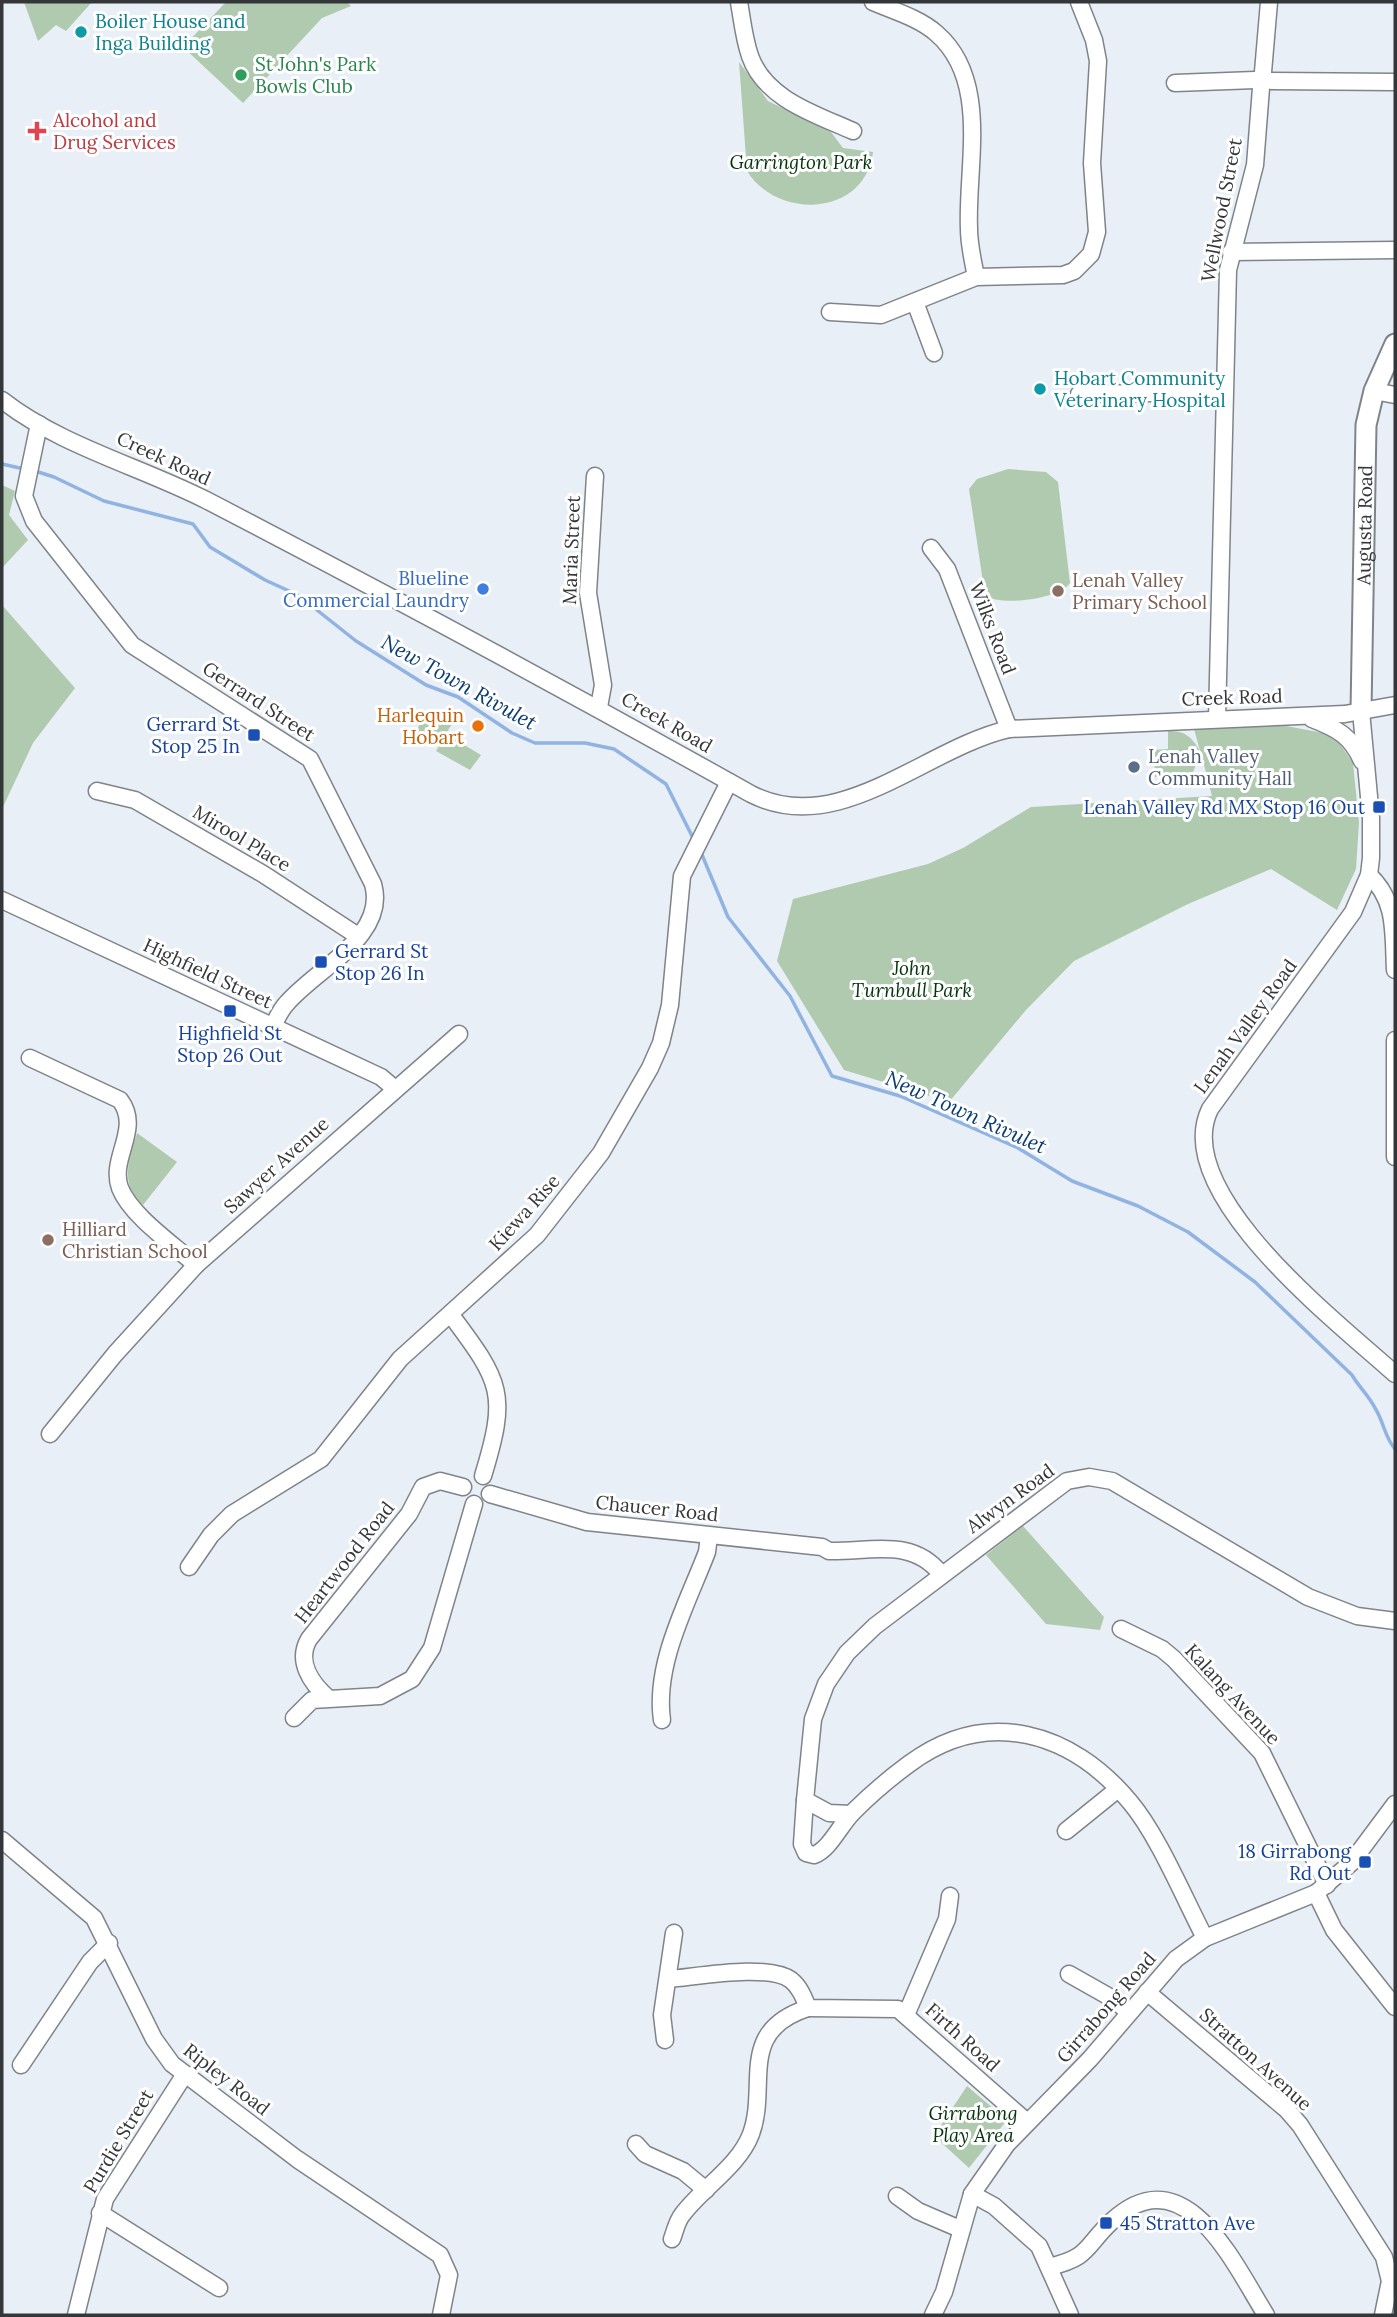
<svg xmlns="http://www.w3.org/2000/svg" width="1397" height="2317" font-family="Lora,serif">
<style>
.green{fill:#b0caaf}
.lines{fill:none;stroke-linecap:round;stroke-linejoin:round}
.stream{stroke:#90b3e1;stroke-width:3.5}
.minor-casing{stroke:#7f848a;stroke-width:19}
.major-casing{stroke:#7f848a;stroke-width:23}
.minor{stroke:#fff;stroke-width:16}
.major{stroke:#fff;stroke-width:19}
.culture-dot{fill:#0f9aa8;stroke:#fff;stroke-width:2.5}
.leisure-dot{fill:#2e9e5b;stroke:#fff;stroke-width:2.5}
.health-dot{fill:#e0444e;stroke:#fff;stroke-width:2.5}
.shop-dot{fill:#3f7fe0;stroke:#fff;stroke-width:2.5}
.education-dot{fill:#8d6e63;stroke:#fff;stroke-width:2.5}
.food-dot{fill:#e8710a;stroke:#fff;stroke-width:2.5}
.transit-dot{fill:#1a4fb4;stroke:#fff;stroke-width:2.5}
.service-dot{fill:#5c6f8a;stroke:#fff;stroke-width:2.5}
.labels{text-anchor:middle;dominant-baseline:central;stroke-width:6;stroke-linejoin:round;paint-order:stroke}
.culture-label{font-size:19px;fill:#0d838f;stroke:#fff;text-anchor:start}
.leisure-label{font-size:19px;fill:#27864d;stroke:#fff;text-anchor:start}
.health-label{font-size:19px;fill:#be3a42;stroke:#fff;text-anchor:start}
.park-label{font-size:19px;font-style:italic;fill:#04340a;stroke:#fff}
.street-label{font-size:19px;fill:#343739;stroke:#fff}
.shop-label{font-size:19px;fill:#366cbe;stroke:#fff;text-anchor:end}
.education-label{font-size:19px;fill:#785e54;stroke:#fff;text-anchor:start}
.food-label{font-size:19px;fill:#c56008;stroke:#fff;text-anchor:end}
.transit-label{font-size:19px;fill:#164399;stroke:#fff;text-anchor:end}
.service-label{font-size:19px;fill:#4e5e75;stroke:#fff;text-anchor:start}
.water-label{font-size:21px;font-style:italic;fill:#0b3c72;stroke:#fff}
</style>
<rect width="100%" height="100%" fill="#e9eff6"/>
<g class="green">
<polygon points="24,2 92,2 66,31 56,25 38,41"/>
<polygon points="226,2 347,2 351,6 322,18 243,103 183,47"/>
<path d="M739,62L768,101L831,132L843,148L873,152C865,217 777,220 747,171Z"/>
<path d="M1008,469L1046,472L1058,482L1070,583C1060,599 999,607 985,595L969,489L977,479Z"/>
<polygon points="2,485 15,491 9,515 28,540 2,568"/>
<polygon points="2,605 75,688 33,743 2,809"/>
<polygon points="431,713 456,718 448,730 456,740 481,755 470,770 436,751 441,743 426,733 419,742 412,737 425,716"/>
<path d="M1281,725L1334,735L1353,763L1359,823L1356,869L1337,910L1271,869L1188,904L1074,961L1026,1010L949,1102L844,1070L777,961L793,899L928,864L963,848L1031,807L1212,796L1201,753L1193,772L1182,777H1155L1154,750L1168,749V731C1185,731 1191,736 1200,751L1194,729Z"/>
<path d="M137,1133L177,1162L143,1205C119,1184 129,1160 137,1133Z"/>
<polygon points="1023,1526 1104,1617 1100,1630 1046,1624 986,1555"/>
<polygon points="967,2086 1007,2120 969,2168 934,2136"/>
</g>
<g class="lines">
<g class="stream">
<polyline points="2,464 24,469"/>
<polyline points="35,471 54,477 104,501 193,524 210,547 265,580 298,595 356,641 426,685 458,697 512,733 535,743 585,743 614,749 666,784 694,840"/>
<path d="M700,850L728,917L790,996L832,1076L900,1096L1018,1148L1072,1181L1138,1206L1188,1232L1255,1282L1352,1375C1359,1387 1369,1396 1375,1408C1384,1422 1384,1436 1395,1449"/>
</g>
<defs>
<g id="minor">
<path d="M739,2C742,19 744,39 750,56C765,99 815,114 853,131"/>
<path d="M873,2C894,11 919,18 936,33C991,80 966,167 969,229C969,245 973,261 976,277"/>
<polyline points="1263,72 1269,2"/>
<polyline points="1271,81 1395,82"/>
<polyline points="1175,83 1255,80"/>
<polyline points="1231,252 1395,250"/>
<polyline points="915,302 934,353"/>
<polyline points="830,312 881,315 976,277 1063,275 1074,271 1091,254 1097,232 1092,163 1098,61 1094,40 1079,2"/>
<polyline points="1374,391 1395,395"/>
<polyline points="1079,394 1224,392"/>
<path d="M2,400C59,445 141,467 206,500C389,595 571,693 751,794C839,839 925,748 1009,729L1345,714L1395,705"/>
<path d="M39,424L24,496L34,521L132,645L310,759L373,884C388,936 316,969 287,1003C281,1009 277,1018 273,1026"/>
<polyline points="595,476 588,593 603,685 599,707"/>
<polyline points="931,548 947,569 1009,729"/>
<path d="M1361,711L1371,818V858L1369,875L1353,912L1210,1109C1169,1193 1340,1324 1395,1374"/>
<polyline points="1217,719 1228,270 1255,165 1261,88"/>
<path d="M1312,719C1338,729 1351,736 1362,761"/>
<polyline points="97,791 135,800 263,874 358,936"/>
<path d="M1369,875C1397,901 1393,932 1395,970"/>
<polyline points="2,900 381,1077 394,1088"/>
<polyline points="1395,1040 1395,1157"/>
<path d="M30,1058L120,1100C142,1129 109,1158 120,1188C131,1216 174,1245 196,1265"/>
<path d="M451,1315C502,1383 508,1394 483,1476"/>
<polyline points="50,1434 115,1354 196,1265 459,1034"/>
<path d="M490,1494L587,1522L822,1547L829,1551C870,1552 912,1537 941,1574"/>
<polyline points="189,1567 211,1535 232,1514 321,1459 400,1359 537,1235 601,1153 650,1068 661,1043 670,1005 682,876 729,782"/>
<polyline points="1121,1629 1162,1649 1174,1659 1262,1753 1327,1885"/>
<path d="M328,1698C311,1683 296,1661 309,1639L409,1514L423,1487L440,1481L463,1487"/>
<polyline points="294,1718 312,1700 380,1696 412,1679 432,1648 474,1504"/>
<path d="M662,1720C654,1664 687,1604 707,1552L709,1536"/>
<path d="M805,1800L802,1844L806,1853L814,1855C830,1849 840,1825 853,1812C870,1795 890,1778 909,1764C987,1706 1072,1732 1130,1802C1158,1835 1184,1898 1205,1938"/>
<polyline points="851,1814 829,1813 805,1800 813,1719 826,1684 847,1653 875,1626 1067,1481 1089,1477 1112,1481 1308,1597 1357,1616 1395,1621"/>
<polyline points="1066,1831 1118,1789"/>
<polyline points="2,1840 94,1918 154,2039 172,2064 297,2159 440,2255 449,2275 441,2315"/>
<polyline points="1316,1893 1334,1930 1395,2007"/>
<polyline points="1069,1974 1115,2000 1129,2013"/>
<path d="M669,1979C696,1977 768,1963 791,1980C800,1987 804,1998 808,2008L898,2009L1027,2122"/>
<polyline points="1147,1992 1287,2110 1300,2125 1384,2257 1390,2281 1383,2315"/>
<polyline points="906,2015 947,1919 950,1896"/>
<polyline points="665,2040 662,2015 674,1933"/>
<polyline points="21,2065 90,1962 109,1943"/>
<polyline points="636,2144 645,2154 683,2171 706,2190"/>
<polyline points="972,2194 994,2206 1039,2246 1070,2315"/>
<polyline points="897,2196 918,2211 960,2229"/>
<polyline points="100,2213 219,2288"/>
<path d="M672,2239C675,2231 677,2221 682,2215C702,2188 739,2166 751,2134C769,2085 736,2031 808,2008"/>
<path d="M1049,2267C1091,2257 1084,2247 1112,2221C1185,2154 1234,2264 1266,2315"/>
<polyline points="76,2315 105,2199 185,2074"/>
<polyline points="933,2315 944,2292 972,2194 1007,2144 1090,2059 1176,1959 1205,1938 1316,1893 1351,1863 1395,1804"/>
</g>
<g id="major">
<path id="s1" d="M1361,711L1366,425L1374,391L1395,344"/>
</g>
</defs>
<use href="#minor" class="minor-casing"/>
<use href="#major" class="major-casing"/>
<use href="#minor" class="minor"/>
<use href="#major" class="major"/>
</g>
<g class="culture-dot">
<circle cx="81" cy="32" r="7"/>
<circle cx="1040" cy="389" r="7"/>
</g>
<circle class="leisure-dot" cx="241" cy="75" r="7"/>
<path class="health-dot" d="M33.5 120.5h7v7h7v7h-7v7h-7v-7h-7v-7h7z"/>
<circle class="shop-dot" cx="483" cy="589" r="7"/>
<g class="education-dot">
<circle cx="1058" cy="591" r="7"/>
<circle cx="48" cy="1240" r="7"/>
</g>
<circle class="food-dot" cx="478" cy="726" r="7"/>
<g class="transit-dot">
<rect x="247" y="728" width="14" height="14" rx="3.5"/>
<rect x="1372" y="800" width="14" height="14" rx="3.5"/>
<rect x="314" y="955" width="14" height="14" rx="3.5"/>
<rect x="223" y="1004" width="14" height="14" rx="3.5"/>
<rect x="1358" y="1855" width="14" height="14" rx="3.5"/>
<rect x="1099" y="2216" width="14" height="14" rx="3.5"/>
</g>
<circle class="service-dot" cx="1134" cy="767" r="7"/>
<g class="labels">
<g class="culture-label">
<text x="95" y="21">Boiler House and<tspan x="95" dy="22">Inga Building</tspan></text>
<text x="1054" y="378">Hobart Community<tspan x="1054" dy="22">Veterinary Hospital</tspan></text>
</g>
<g class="leisure-label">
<text x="255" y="64">St John's Park<tspan x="255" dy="22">Bowls Club</tspan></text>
</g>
<g class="health-label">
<text x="53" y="120">Alcohol and<tspan x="53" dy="22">Drug Services</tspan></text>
</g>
<g class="park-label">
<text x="801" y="162">Garrington Park</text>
<text x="912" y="968">John<tspan x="912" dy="22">Turnbull Park</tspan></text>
<text x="973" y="2113">Girrabong<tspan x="973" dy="22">Play Area</tspan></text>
</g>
<g class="street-label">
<text transform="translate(1221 210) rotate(-79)">Wellwood Street</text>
<text transform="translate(164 458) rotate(25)">Creek Road</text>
<text stroke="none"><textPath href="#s1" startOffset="186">Augusta Road</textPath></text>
<text transform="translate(571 550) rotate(-88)">Maria Street</text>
<text transform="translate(993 628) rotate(69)">Wilks Road</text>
<text transform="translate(1232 697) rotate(-2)">Creek Road</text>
<text transform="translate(259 701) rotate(33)">Gerrard Street</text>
<text transform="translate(667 722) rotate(30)">Creek Road</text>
<text transform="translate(242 838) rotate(31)">Mirool Place</text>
<text transform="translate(208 973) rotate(25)">Highfield Street</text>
<text transform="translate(1245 1026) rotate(-54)">Lenah Valley Road</text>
<text transform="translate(276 1165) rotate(-42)">Sawyer Avenue</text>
<text transform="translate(524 1212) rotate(-48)">Kiewa Rise</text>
<text transform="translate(1010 1498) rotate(-36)">Alwyn Road</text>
<text transform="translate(657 1508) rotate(6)">Chaucer Road</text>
<text transform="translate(344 1562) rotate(-52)">Heartwood Road</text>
<text transform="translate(1233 1694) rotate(47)">Kalang Avenue</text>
<text transform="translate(1106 2007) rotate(-49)">Girrabong Road</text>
<text transform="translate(963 2037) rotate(42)">Firth Road</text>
<text transform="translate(1256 2059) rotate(42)">Stratton Avenue</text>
<text transform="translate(227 2079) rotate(38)">Ripley Road</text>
<text transform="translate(118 2141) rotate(-59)">Purdie Street</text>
</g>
<g class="shop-label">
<text x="469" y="578">Blueline<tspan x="469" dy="22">Commercial Laundry</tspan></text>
</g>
<g class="education-label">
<text x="1072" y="580">Lenah Valley<tspan x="1072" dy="22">Primary School</tspan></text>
<text x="62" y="1229">Hilliard<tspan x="62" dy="22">Christian School</tspan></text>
</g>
<g class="food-label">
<text x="464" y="715">Harlequin<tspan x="464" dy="22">Hobart</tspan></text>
</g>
<g class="transit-label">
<text x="240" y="724">Gerrard St<tspan x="240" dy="22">Stop 25 In</tspan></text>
<text x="1365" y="807">Lenah Valley Rd MX Stop 16 Out</text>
<text x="335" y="951" text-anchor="start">Gerrard St<tspan x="335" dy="22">Stop 26 In</tspan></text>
<text x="230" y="1033" text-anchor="middle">Highfield St<tspan x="230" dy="22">Stop 26 Out</tspan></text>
<text x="1351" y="1851">18 Girrabong<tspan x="1351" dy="22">Rd Out</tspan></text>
<text x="1120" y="2223" text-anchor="start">45 Stratton Ave</text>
</g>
<g class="service-label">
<text x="1148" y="756">Lenah Valley<tspan x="1148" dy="22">Community Hall</tspan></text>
</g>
<g class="water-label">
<text transform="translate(459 682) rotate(29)">New Town Rivulet</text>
<text transform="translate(966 1112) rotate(24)">New Town Rivulet</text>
</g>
</g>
<rect width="1397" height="2317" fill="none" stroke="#343739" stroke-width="7"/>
</svg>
